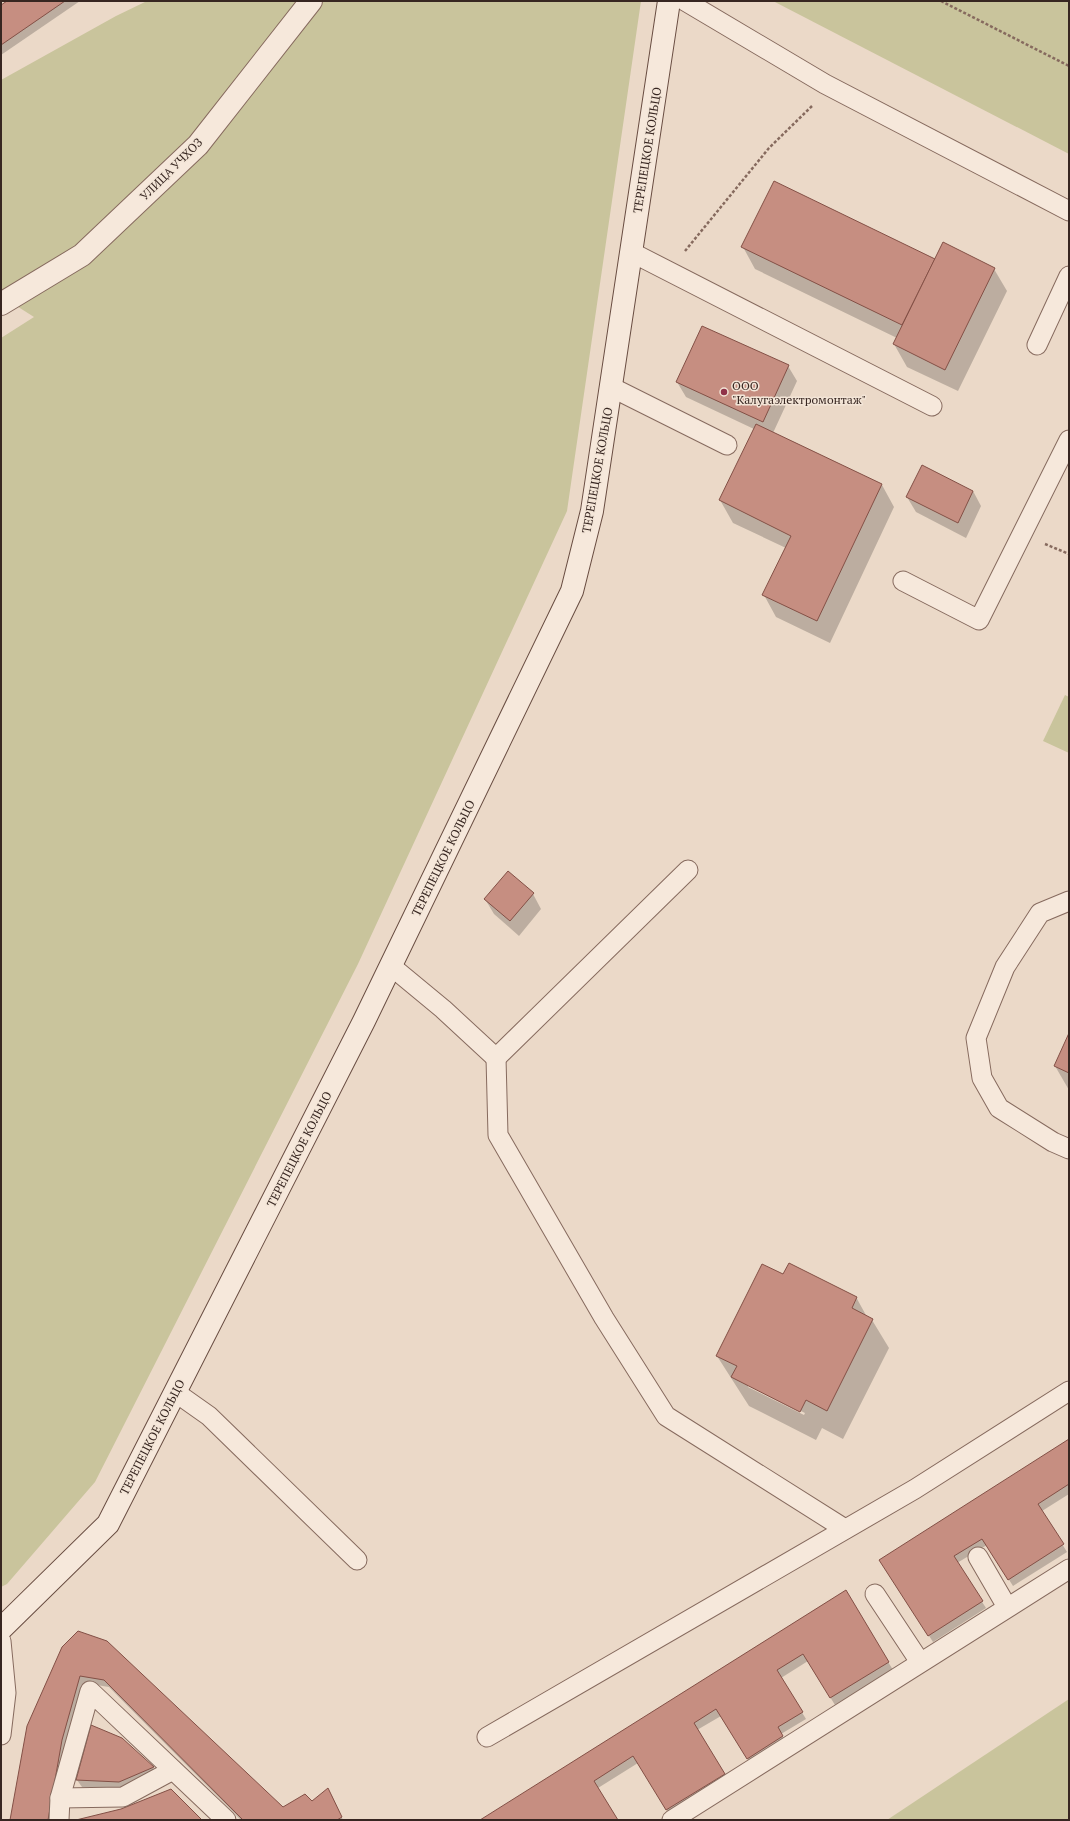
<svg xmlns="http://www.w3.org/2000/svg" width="1070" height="1821" font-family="'PT Serif',serif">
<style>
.green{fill:#c9c49c}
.shadow{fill:#0003;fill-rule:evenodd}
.building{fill:#c68e81;stroke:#835046}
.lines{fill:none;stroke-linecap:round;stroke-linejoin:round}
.lane-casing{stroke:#866a5e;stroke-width:21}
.street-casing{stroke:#866a5e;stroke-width:24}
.secondary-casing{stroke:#684c41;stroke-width:24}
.path{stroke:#866a5e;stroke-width:2.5;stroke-dasharray:3 2;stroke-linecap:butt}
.lane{stroke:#f6e8db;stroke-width:19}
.street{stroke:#f6e8db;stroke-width:22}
.secondary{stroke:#f6e8db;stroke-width:22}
.poi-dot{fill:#903349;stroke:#f3e5d7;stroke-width:1.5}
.labels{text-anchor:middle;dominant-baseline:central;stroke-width:3;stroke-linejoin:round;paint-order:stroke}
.street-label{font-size:12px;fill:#372621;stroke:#f3e5d7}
.poi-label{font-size:12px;fill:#372621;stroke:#f3e5d7;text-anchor:start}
</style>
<rect width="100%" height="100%" fill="#ebd9c8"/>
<g class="green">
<polygon points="147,1 641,1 567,511 358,964 95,1482 7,1584 1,1587 1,338 34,317 1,296 1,80 116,16"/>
<polygon points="773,1 1069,1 1069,154"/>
<polygon points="1065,695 1069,697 1069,753 1043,741"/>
<polygon points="1069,1699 1069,1820 887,1820"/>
</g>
<g class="shadow">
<polygon points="9,1 80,1 1,55 1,6"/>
<polygon points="743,247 935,261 994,269 1007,291 958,391 907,367 894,344 897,338 755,269"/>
<polygon points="788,366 797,381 773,433 882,485 894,507 830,643 776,617 764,595 786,548 733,523 720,500 754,429 686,397 677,382"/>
<polygon points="973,491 981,506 966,538 916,512 907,497"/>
<polygon points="533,894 541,909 519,936 494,914 485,899"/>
<polygon points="1069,1036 1069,1090 1055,1066"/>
<path d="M784,1275L856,1297L867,1317L872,1320L889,1348L843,1439L822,1428L816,1440L749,1406L717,1356ZM748,1385L805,1413L804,1415L748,1387Z"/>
<polygon points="1069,1440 1069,1494 1042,1511 1067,1552 1013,1586 987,1545 957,1563 986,1608 933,1642 885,1567"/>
<polygon points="845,1591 893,1670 835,1705 808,1661 781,1678 806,1719 781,1734 787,1744 752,1765 721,1716 697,1730 728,1782 671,1817 638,1763 598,1788 617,1820 482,1820"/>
<polygon points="63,1648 283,1809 332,1796 343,1820 241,1820 109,1687 84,1683 66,1748 53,1820 11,1820"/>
<polygon points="122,1739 153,1768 157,1775 124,1789 82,1787 77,1780"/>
</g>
<g class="building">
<polygon points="7,1 65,1 1,45 1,5"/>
<polygon points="774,181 935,259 902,325 741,247"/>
<polygon points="943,242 995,268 945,370 893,344"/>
<polygon points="702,326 789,365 763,422 676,382"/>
<polygon points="756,424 882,484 817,621 762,595 791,536 719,500"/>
<polygon points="922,465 973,491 958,523 906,497"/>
<polygon points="508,871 534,893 510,921 484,899"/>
<polygon points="1069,1033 1069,1073 1054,1066"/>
<polygon points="789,1263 857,1297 852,1308 873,1319 827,1411 806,1400 800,1412 731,1377 737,1366 716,1356 762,1264 783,1274"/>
<polygon points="1069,1439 1069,1484 1038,1504 1064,1544 1008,1580 982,1539 954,1556 983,1601 928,1636 879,1560"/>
<polygon points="846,1590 889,1662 830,1698 803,1654 777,1670 803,1712 778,1727 783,1736 747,1759 716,1709 694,1723 725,1774 666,1810 633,1756 594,1781 618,1820 480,1820"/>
<polygon points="78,1631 107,1641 283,1807 305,1794 312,1801 328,1788 342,1817 337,1820 243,1820 104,1680 80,1676 62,1740 48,1820 10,1820 27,1726 62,1647"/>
<polygon points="91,1725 122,1738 154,1767 119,1782 76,1780"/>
<polygon points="171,1789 202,1820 76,1820 121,1809"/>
</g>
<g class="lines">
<defs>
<g id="lane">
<polyline points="685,1 825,84 1069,211"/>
<polyline points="631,252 932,406"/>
<polyline points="1037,345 1069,276"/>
<polyline points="611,387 727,445"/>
<polyline points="903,581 979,620 1069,440"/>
<polyline points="1069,901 1040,913 1005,967 976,1038 982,1078 999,1108 1053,1142 1069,1149"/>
<polyline points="391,966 443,1009 496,1058 688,870"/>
<polyline points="496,1058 498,1135 604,1318 666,1416 845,1529"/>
<polyline points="175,1392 209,1416 357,1560"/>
<polyline points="978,1557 1007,1607"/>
<polyline points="875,1594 920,1662"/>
<polyline points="1,1641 6,1693 1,1735"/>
<polyline points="487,1737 915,1489 1069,1391"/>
<polyline points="60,1798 123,1797 173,1770"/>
<polyline points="59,1820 60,1798 90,1691 226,1820"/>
<polyline points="672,1820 1069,1569"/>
</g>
<polyline id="street" points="1,304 82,255 198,145 311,1"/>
<polyline id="secondary" points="1,1629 108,1524 364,1021 572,591 592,511 669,1"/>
</defs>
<use href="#lane" class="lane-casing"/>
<use href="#street" class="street-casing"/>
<use href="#secondary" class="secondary-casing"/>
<g class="path">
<polyline points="941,1 1069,66"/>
<polyline points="685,251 769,148 812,106"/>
<polyline points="1045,544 1069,554"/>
</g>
<use href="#lane" class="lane"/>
<use href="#street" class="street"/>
<use href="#secondary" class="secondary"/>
</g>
<circle class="poi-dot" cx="724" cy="392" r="4"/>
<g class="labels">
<g class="street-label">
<text transform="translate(647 150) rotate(-81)">ТЕРЕПЕЦКОЕ КОЛЬЦО</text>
<text transform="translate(171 169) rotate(-45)">УЛИЦА УЧХОЗ</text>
<text transform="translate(597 470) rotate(-80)">ТЕРЕПЕЦКОЕ КОЛЬЦО</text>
<text transform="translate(443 858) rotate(-64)">ТЕРЕПЕЦКОЕ КОЛЬЦО</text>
<text transform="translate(299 1149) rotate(-63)">ТЕРЕПЕЦКОЕ КОЛЬЦО</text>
<text transform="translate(152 1437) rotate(-63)">ТЕРЕПЕЦКОЕ КОЛЬЦО</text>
</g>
<g class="poi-label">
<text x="732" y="385">ООО<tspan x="732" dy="14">"Калугаэлектромонтаж"</tspan></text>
</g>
</g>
<rect width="1070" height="1821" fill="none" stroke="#372621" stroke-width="4"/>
</svg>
